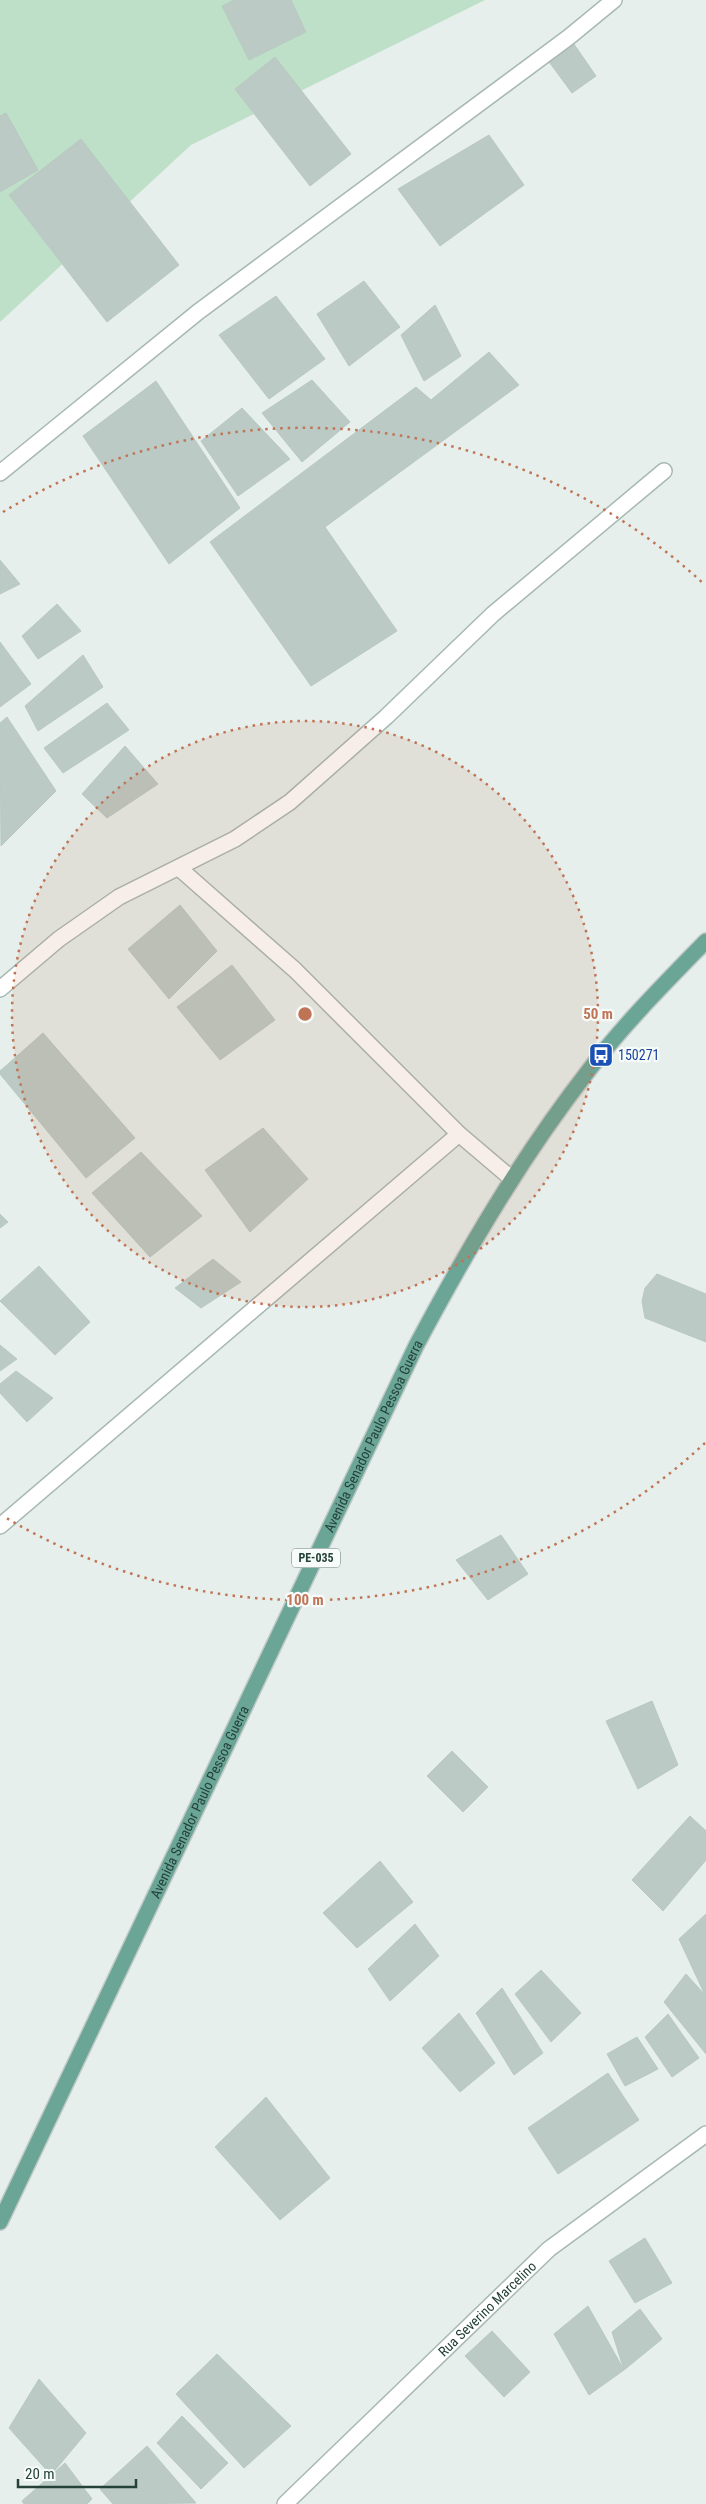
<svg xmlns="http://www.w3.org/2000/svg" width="706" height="2504" font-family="'Roboto Condensed',sans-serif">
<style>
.green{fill:#bfe0c8}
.building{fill:#bbcac4;stroke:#b8c9c2}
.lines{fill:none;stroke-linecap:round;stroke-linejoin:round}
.street-casing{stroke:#a8b8b2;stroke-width:18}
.primary-casing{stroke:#c2cac8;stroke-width:18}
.street{stroke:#fff;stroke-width:15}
.primary{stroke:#6aa596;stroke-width:15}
.ring{fill:none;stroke:#c07456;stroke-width:2.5;stroke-dasharray:2.5 5}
.labels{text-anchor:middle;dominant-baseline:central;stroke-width:4.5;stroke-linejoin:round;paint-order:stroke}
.shield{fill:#f7fbf9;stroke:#637a73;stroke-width:1}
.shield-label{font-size:12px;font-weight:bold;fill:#24423a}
.transit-label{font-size:14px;fill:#164399;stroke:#f7fbf9;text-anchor:start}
.street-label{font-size:14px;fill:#24423a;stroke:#f7fbf9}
.centre{fill:#c07456;stroke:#f7fbf9;stroke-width:2.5}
.ring-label{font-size:15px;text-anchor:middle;font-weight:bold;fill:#c07456;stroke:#f7fbf9;stroke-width:4.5;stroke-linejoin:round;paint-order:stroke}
</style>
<rect width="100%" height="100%" fill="#e6efeb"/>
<polygon class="green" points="0,0 485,0 191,145 0,322"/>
<g class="building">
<polygon points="234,0 291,0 306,32 249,60 222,6"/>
<polygon points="569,37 596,76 572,93 544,55"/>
<polygon points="275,57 351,154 310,186 235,89"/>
<polygon points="6,113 38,170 0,192 0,116"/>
<polygon points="489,135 524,185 440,246 398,189"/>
<polygon points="81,139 179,265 107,322 9,195"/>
<polygon points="364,281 400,327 349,366 317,314"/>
<polygon points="276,296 325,359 269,399 219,335"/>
<polygon points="435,305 461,356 424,381 401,335"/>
<polygon points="489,352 519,385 325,527 397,631 311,686 210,542 416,387 431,400"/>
<polygon points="312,380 350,422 302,462 262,413"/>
<polygon points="156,381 240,508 169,564 83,436"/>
<polygon points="242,408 290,459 238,496 201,441"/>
<polygon points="0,560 20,584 0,594"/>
<polygon points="57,604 81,631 38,659 22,636"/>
<polygon points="0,642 31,684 0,707"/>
<polygon points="83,655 103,687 38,731 25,706"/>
<polygon points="107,703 129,730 63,773 44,748"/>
<polygon points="7,717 56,791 1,846 0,723"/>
<polygon points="125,746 158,784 107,818 82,794"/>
<polygon points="180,905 217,951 169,999 128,949"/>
<polygon points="232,965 275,1020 220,1060 177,1007"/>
<polygon points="43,1033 135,1138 86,1178 0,1074 0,1071"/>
<polygon points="263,1128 308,1179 250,1232 205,1170"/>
<polygon points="141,1152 202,1216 150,1257 92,1193"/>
<polygon points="0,1214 8,1222 0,1228"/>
<polygon points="213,1259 241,1282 201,1308 175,1288"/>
<polygon points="39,1266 90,1322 55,1355 0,1301"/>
<polygon points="657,1274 706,1294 706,1342 645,1318 642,1301 645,1288"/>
<polygon points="0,1345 17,1359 0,1371"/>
<polygon points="16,1371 53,1398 27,1422 0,1393 0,1384"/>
<polygon points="501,1535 528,1574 488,1600 456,1560"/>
<polygon points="652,1701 678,1765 638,1789 606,1721"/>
<polygon points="452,1751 488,1787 463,1812 427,1776"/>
<polygon points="690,1816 706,1831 706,1860 663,1911 632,1880"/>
<polygon points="380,1861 413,1902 357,1948 323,1913"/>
<polygon points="706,1914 706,1995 705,1995 679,1939"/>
<polygon points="415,1924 439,1956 390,2001 368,1969"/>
<polygon points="541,1970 581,2013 551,2042 515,1994"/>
<polygon points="686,1974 706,1996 706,2054 664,2002"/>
<polygon points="502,1988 543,2053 514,2075 476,2013"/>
<polygon points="459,2013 495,2063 460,2092 422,2048"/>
<polygon points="668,2014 699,2058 672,2077 645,2037"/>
<polygon points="637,2037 658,2069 625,2086 607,2054"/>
<polygon points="608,2073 639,2120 558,2174 528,2128"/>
<polygon points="266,2097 330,2178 280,2220 215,2147"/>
<polygon points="645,2238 672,2283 635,2303 609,2261"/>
<polygon points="588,2306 624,2370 589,2395 554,2334"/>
<polygon points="640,2309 662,2339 624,2370 612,2332"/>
<polygon points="492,2331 530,2372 504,2397 465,2356"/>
<polygon points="217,2354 291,2426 244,2468 176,2394"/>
<polygon points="39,2379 86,2433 51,2475 9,2428"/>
<polygon points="182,2416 228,2463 201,2489 157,2443"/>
<polygon points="147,2446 196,2503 113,2504 100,2489"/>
<polygon points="65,2463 92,2499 87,2504 24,2504 22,2501"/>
</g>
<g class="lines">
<defs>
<g id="street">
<polyline points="0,473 198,312 569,37 614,0"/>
<polyline points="179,868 295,970 459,1134 512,1179"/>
<polyline points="0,989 59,939 119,897 235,839 290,802 386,717 493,614 664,471"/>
<polyline points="0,1526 459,1134"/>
<path id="s1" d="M285,2504L549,2249L706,2134"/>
</g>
<g id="primary">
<path id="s2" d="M0,2222L416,1346C467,1250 522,1156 589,1070C624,1024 666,982 706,941"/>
</g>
</defs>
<use href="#street" class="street-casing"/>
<use href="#primary" class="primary-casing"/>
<use href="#street" class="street"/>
<use href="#primary" class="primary"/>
</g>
<circle cx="305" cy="1014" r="293" fill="#c07456" fill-opacity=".12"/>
<g class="ring">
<circle cx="305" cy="1014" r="293"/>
<path d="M705 1443A586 586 0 0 1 3 1516M3 512A586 586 0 0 1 705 585"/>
</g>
<defs>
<symbol id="bus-square" viewBox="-11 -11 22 22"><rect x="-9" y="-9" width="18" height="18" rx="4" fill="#1a4fb4" stroke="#f7fbf9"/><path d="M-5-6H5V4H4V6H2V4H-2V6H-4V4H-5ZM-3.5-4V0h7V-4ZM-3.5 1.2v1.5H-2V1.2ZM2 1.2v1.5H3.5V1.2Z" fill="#fff"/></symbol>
</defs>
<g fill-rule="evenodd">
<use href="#bus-square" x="587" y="1041" width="28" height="28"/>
</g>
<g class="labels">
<rect class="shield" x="292" y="1548.5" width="48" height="19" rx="4"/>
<g class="shield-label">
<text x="316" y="1558">PE-035</text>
</g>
<g class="transit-label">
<text x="618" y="1055">150271</text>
</g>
<g class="street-label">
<text stroke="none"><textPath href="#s2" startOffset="870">Avenida Senador Paulo Pessoa Guerra</textPath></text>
<text stroke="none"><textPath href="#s2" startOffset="465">Avenida Senador Paulo Pessoa Guerra</textPath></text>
<text stroke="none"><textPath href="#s1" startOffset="281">Rua Severino Marcelino</textPath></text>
</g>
</g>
<circle cx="305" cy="1014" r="8" class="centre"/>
<g class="ring-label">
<text x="598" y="1019">50 m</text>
<text x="305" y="1605">100 m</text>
</g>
<path d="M18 2479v8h118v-8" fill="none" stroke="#24423a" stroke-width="2.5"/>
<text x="25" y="2479" font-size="15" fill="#24423a" stroke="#f7fbf9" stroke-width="4" paint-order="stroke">20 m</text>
</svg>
